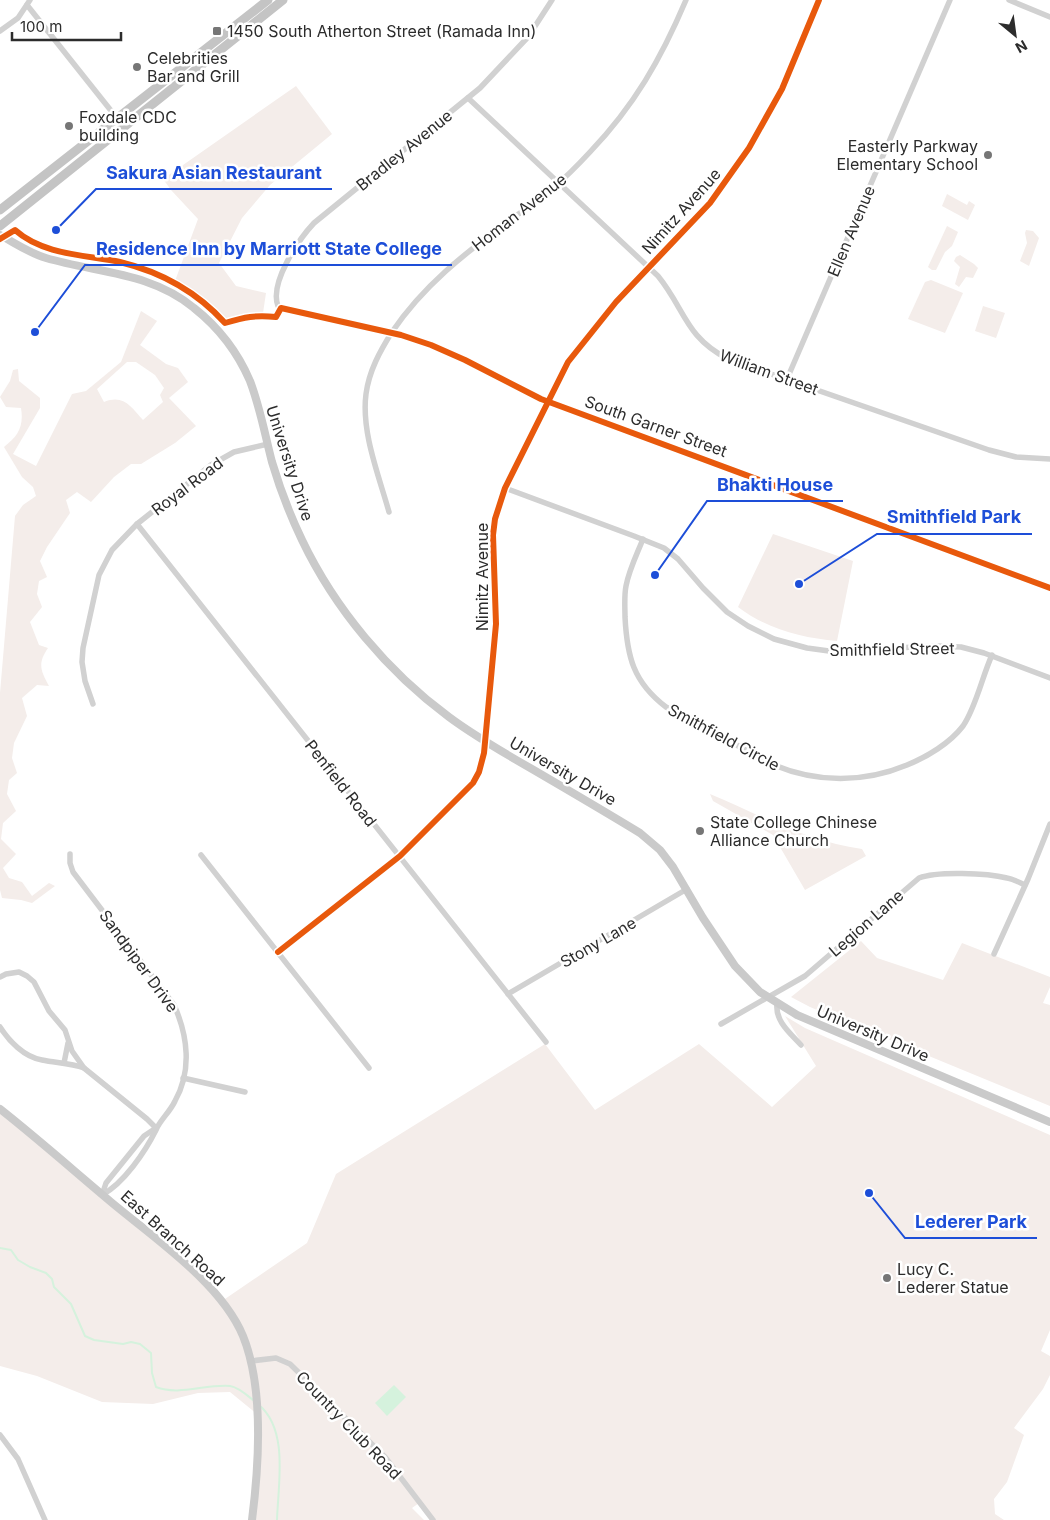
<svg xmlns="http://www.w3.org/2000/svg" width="1050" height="1520" font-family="Inter,sans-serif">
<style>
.green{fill:#f4edea;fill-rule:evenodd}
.water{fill:#d5f2dd}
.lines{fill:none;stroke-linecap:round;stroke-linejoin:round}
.stream{stroke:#d5f2dd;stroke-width:2}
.minor{stroke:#d1d1d1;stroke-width:5.5}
.secondary{stroke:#cacaca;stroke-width:8}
.primary{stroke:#c4c4c4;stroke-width:9}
.cycleway-casing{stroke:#fff;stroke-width:9}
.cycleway{stroke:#e8590c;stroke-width:6}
.poi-dot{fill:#767676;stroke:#fff;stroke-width:2}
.labels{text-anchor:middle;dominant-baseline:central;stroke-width:5;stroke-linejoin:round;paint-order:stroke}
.poi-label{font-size:16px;fill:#2c2c2c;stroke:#fff;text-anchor:start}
.street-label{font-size:16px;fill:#2c2c2c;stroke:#fff}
.leader{fill:none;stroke:#1d4ed8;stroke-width:2}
.callout-dot{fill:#1d4ed8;stroke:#fff;stroke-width:2}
.callout-label{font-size:18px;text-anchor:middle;font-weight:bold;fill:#1d4ed8;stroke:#fff;stroke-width:5;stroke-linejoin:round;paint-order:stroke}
</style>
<rect width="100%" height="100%" fill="#fff"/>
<g class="green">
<path d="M296,86L332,134L270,185L242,218L219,263L236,286L266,293L263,313L242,315L224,321C209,303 196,291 175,281L198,219L171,190L163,179Z"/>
<polygon points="947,194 967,205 969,201 975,205 968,220 942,206"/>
<polygon points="947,226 958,232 952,246 945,252 936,270 932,270 928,267"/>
<polygon points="1026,230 1033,231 1039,238 1029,266 1020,261 1027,243 1025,233"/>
<polygon points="960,255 974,264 978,268 973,278 966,277 959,287 955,284 960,267 954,261 956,257"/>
<polygon points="931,280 963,293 945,333 908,319 925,282"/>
<polygon points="983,306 1005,313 996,338 975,331"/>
<path d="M141,311L157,321L140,345L166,364L178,368L188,382L169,398L196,426L175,443L141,464H131L114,477L91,502L77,492L66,500L70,513L47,547L40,561L47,577L39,581L37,594L42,607L30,622L39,645L48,648C37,664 41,671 49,686L37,685L22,698L27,716L14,743L12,758L17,773L9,780L7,794L16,811L3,823L1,839L16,854L3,868L9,878L22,882L32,896L49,883L55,886L32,903L21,900L2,898L0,890V693L15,516L23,505L36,496L33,487L22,477L4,447C18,436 24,427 21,408L6,407L0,397L10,381L13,370L18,369L19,381L40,398V408L13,454L36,466L72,394L86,391L121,362ZM127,362H136L155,375L164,388L160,395L163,402L143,420C131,407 124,394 104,402L97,389Z"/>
<path d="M773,534L853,561L837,641C801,638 767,629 738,607Z"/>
<path d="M710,794C760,815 808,842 862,849L866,856L805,890L773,835L713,801Z"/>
<polygon points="861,941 877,958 943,980 962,943 1050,977 1050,987 1043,1003 1050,1005 1050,1106 810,1007 791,997"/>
<polygon points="785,1016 805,1028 1050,1135 1050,1330 1041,1351 1050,1356 1050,1375 1043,1389 1014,1428 1024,1435 1007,1482 994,1499 995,1514 1004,1520 433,1520 419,1503 412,1508 424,1520 252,1520 257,1414 230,1392 198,1393 153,1404 102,1402 37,1376 0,1366 0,1109 150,1234 222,1301 307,1243 336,1174 545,1044 595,1110 699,1044 772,1107 816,1066"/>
</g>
<polygon class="water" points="394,1385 406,1397 387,1416 375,1403"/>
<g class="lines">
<g class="stream">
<path d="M0,1248L11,1250L18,1260L30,1267L46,1273L52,1279L54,1287L71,1304L85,1336L94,1340L123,1344L131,1342L140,1344L151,1353L152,1373L156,1387C179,1396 205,1384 230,1386C238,1387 247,1395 253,1400"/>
<path d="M259,1405C289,1430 278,1485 277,1520"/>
</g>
<g class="minor">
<path d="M552,0L528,37L480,88L314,223C299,239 269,283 278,306L286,310L401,335L431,345L465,360L541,399L1050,588"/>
<polyline points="1009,0 1050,17"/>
<polyline points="27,5 124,127"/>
<polyline points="0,31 18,18 30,0"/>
<path d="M468,98L658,276C685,309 685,337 728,359L989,450L1016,457L1050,459"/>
<polyline points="787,379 950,0"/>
<polyline points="505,488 634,536 664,548 678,559 703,588 727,612 748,626 774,639 807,648 829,651 938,646 961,647 984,653 1050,678"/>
<path d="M389,512C379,476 361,432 366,394C369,371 380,351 392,332C423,286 465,253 509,221C523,210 539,201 552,189C565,178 578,165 590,152C634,106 661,59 686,0"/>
<polyline points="137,524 546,1042"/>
<path d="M643,539C637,554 629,570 626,586C624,596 625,607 625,617C627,656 633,682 666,707C688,719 711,731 733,743C746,750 760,759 774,765C817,783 864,783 907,765C927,757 950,743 963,726C976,707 982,677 992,655"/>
<polyline points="93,704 85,681 82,662 83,648 99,575 112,550 137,524 211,465 234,452 268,444"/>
<path d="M70,854V863L73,872L174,1005C188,1036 192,1071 175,1101C170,1112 160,1120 156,1130C145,1152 124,1183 102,1195"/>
<polyline points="201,855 369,1068"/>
<polyline points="278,952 400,856 473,783 479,772 484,753 496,624 493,535 495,519 505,488 568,362 616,302 710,203 749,148 782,89 819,0"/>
<polyline points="994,954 1028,879 1050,824"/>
<polyline points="0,977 6,974 19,972 27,976 34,982 49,1011 65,1030 72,1051 84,1068 147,1119 156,1128"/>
<polyline points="508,994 687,889"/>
<path d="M777,1004C775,1021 790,1033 801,1045"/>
<path d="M721,1024L805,976L919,878C937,871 987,873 1007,878C1013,879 1019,882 1025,885"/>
<path d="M0,1027C9,1041 24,1057 42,1060C56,1063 70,1063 84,1068"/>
<polyline points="64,1063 68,1043"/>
<polyline points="183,1078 245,1092"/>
<polyline points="102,1195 106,1183 144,1136 156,1128"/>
<polyline points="251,1361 276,1358 290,1364 385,1457 433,1520"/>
<polyline points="0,1435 18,1459 45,1520"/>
</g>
<g class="secondary">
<path d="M0,235C15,243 29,253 46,258C97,273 151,272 194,308C218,327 238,353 250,381C260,407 265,435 272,462C280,489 290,515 302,540C335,609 388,672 449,717C476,737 504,753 532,769C568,790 604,811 640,833L660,850L673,867L703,918L735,966L760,992L797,1015L1050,1122"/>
<path d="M0,1109C38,1139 74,1171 111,1202C154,1238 221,1283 243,1336C264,1388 259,1465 252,1520"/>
</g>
<g class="primary">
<polyline points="0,210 268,0"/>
<polyline points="0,226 283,0"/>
</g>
<defs>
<g id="cycleway">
<path d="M0,239L15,230C43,255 86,255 120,262C161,272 197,292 225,323C245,317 255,315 276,317L281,308L401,335L431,345L465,360L541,399L1050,588"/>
<polyline points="278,952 400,856 473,783 479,772 484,753 496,624 493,535 495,519 505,488 568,362 616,302 710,203 749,148 782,89 819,0"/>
</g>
</defs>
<use href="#cycleway" class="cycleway-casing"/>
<use href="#cycleway" class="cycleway"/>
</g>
<g class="poi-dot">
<rect x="212" y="26" width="10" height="10" rx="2.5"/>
<circle cx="137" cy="67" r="5"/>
<circle cx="69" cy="126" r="5"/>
<circle cx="988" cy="155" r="5"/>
<circle cx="700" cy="831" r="5"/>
<circle cx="887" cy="1278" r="5"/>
</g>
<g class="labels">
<g class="poi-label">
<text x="227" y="31">1450 South Atherton Street (Ramada Inn)</text>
<text x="147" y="58">Celebrities<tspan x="147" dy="18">Bar and Grill</tspan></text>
<text x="79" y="117">Foxdale CDC<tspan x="79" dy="18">building</tspan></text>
<text x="978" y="146" text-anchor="end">Easterly Parkway<tspan x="978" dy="18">Elementary School</tspan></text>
<text x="710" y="822">State College Chinese<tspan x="710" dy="18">Alliance Church</tspan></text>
<text x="897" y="1269">Lucy C.<tspan x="897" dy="18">Lederer Statue</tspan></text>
</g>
<g class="street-label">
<text transform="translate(404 150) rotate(-39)">Bradley Avenue</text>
<text transform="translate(681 211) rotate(-48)">Nimitz Avenue</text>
<text transform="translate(519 212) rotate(-38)">Homan Avenue</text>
<text transform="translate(851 231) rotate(-67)">Ellen Avenue</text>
<text transform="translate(769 372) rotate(20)">William Street</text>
<text transform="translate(656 426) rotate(20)">South Garner Street</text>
<text transform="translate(290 463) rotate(72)">University Drive</text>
<text transform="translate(187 486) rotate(-37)">Royal Road</text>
<text transform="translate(482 577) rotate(-90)">Nimitz Avenue</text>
<text transform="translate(892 649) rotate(-1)">Smithfield Street</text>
<text transform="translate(724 737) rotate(28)">Smithfield Circle</text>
<text transform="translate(563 771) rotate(30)">University Drive</text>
<text transform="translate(341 783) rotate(52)">Penfield Road</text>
<text transform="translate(866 923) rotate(-41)">Legion Lane</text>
<text transform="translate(598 942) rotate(-30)">Stony Lane</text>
<text transform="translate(139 961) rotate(54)">Sandpiper Drive</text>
<text transform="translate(873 1033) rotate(23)">University Drive</text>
<text transform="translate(173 1238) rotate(42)">East Branch Road</text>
<text transform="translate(349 1425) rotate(46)">Country Club Road</text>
</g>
</g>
<path class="leader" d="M56 230L96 189H332M35 332L85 265H452M655 575L707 501H843M799 584L877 534H1032M869 1193L905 1238H1037"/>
<g class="callout-dot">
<circle cx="56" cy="230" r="5"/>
<circle cx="35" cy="332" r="5"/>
<circle cx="655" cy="575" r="5"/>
<circle cx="799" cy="584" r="5"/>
<circle cx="869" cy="1193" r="5"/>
</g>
<g class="callout-label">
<text x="214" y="179">Sakura Asian Restaurant</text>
<text x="269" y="255">Residence Inn by Marriott State College</text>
<text x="775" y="491">Bhakti House</text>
<text x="954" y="523">Smithfield Park</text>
<text x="971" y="1228">Lederer Park</text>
</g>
<g transform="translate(1015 35) rotate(151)" stroke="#ffffff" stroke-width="4" paint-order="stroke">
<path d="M0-4L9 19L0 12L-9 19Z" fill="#2c2c2c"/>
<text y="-8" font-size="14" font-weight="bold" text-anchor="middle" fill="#2c2c2c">N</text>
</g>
<path d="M12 32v8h109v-8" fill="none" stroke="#2c2c2c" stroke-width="2.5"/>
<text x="20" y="32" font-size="15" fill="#2c2c2c" stroke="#ffffff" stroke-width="4" paint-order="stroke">100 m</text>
</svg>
